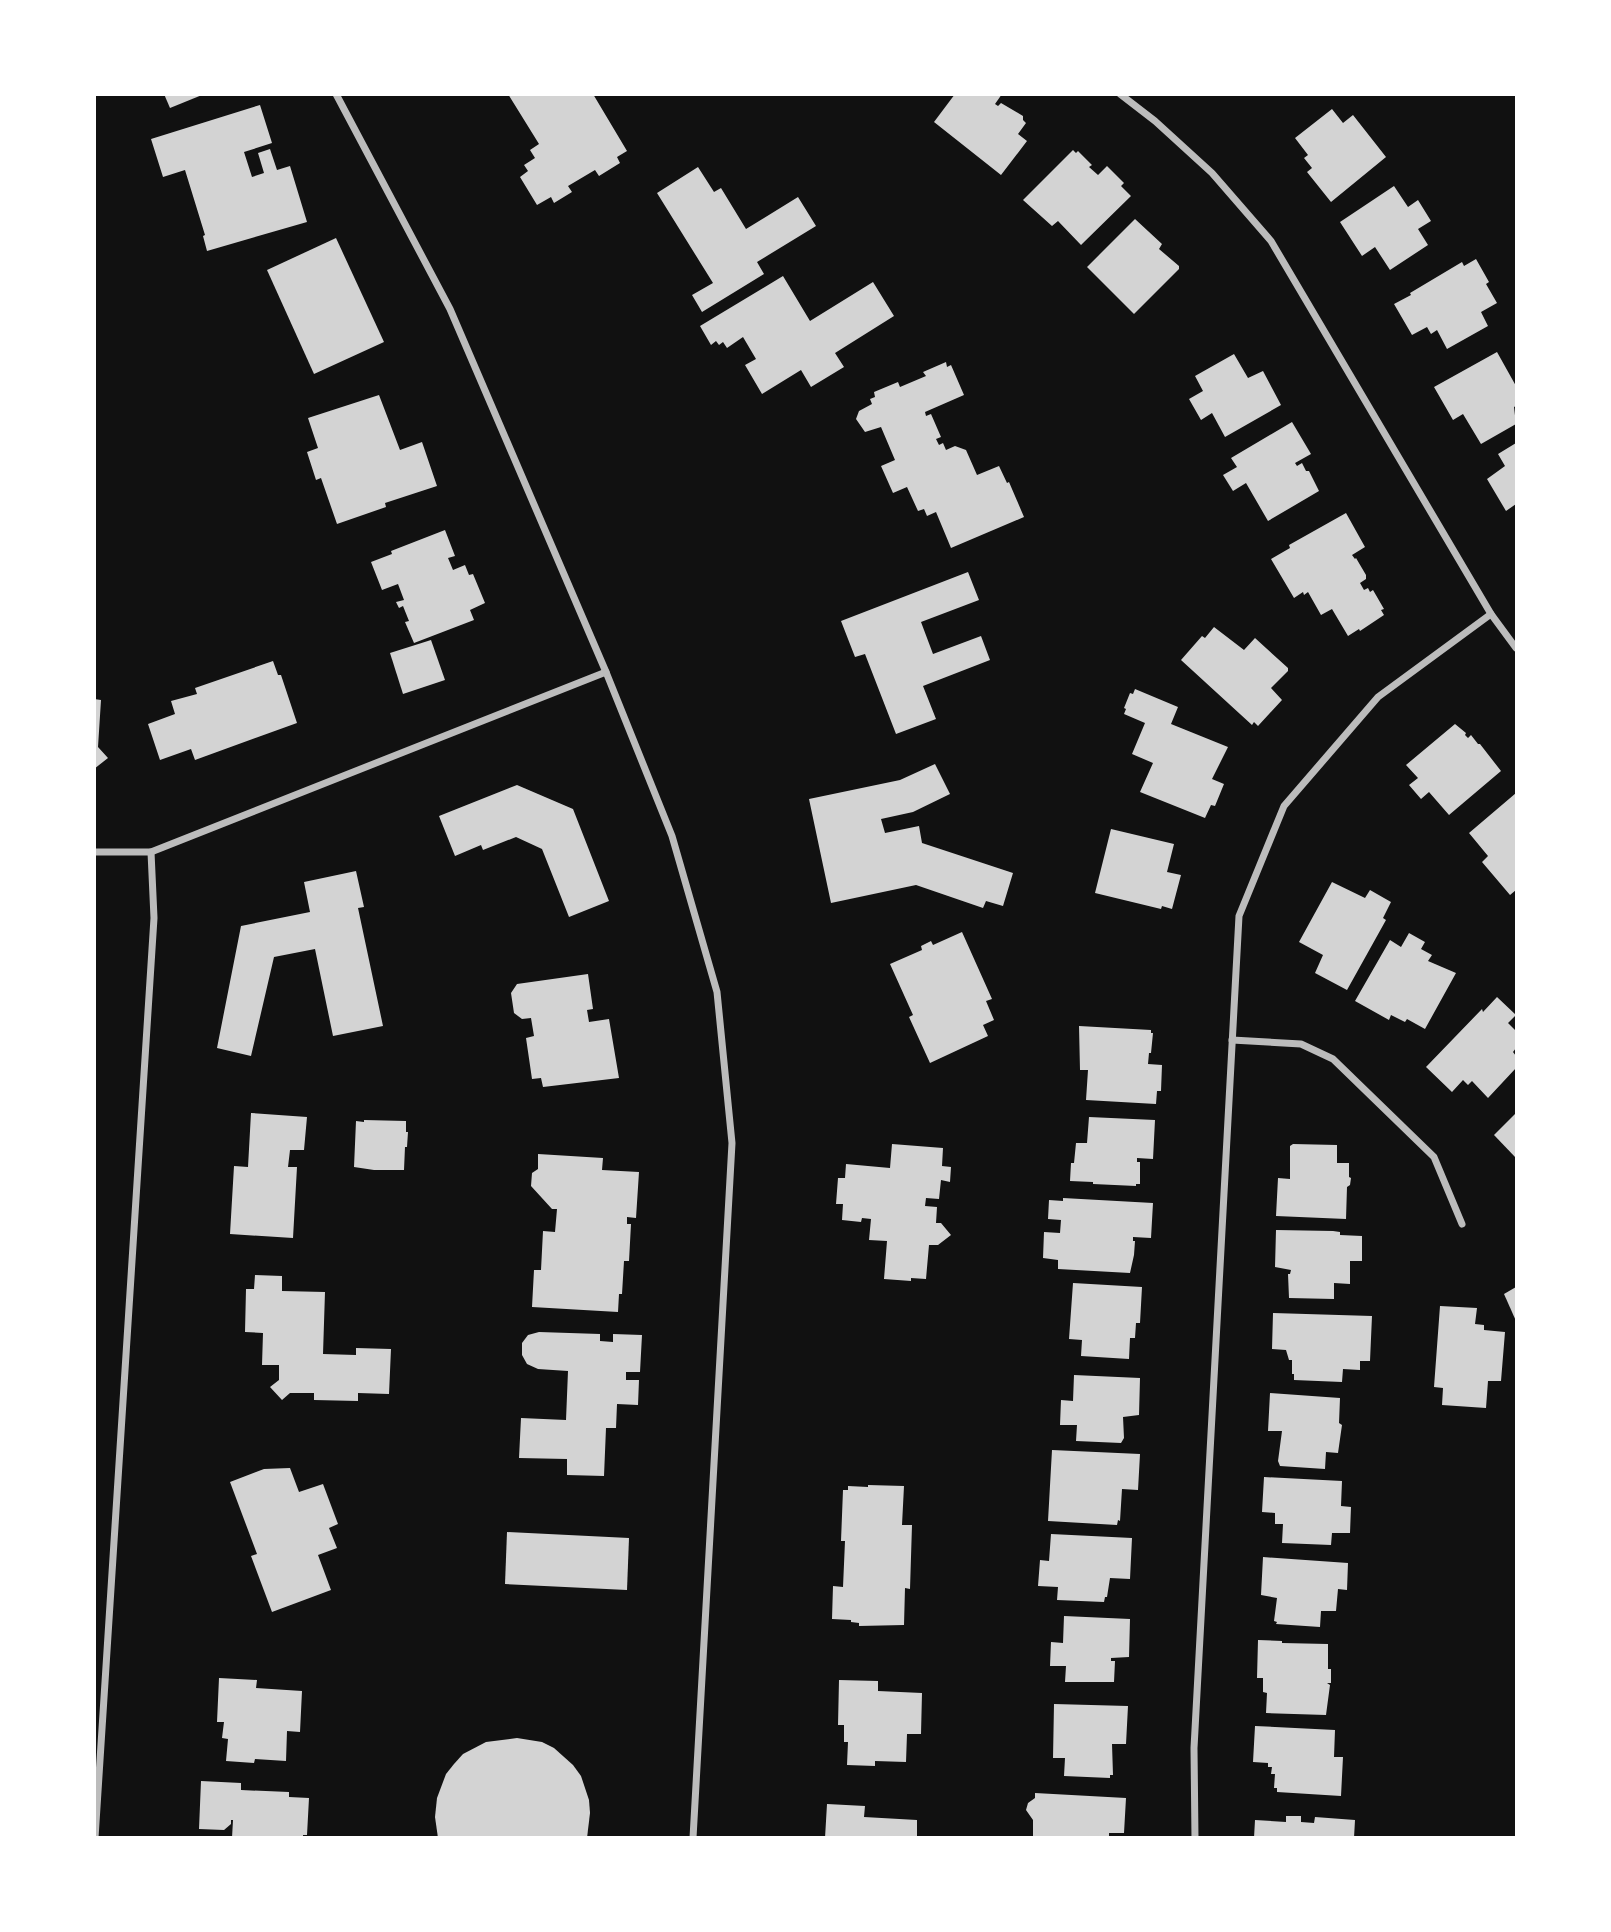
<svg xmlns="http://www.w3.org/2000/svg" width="1611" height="1932" font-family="Signika,sans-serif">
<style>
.building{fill:#d3d3d3}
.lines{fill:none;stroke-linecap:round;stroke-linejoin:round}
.minor{stroke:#bcbcbc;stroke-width:7}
</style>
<rect width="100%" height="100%" fill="#111"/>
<g class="building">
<polygon points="164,94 202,94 202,95 170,108"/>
<polygon points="508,94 593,94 627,151 617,157 620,163 599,176 595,170 568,186 572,192 554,203 551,197 537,205 520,177 528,171 524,165 535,158 530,150 539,144"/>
<polygon points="955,94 1002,94 995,104 998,106 1001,103 1023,116 1023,120 1026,123 1018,134 1027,141 1001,175 934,122"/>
<polygon points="260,105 272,143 244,152 252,177 264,173 258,153 270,149 277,170 290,166 307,222 207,251 203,236 205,235 185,170 163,177 151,139"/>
<polygon points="1332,109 1343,123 1353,115 1386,157 1331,202 1307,172 1312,168 1304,158 1308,155 1295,138"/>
<polygon points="1073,150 1076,153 1078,151 1092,165 1089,167 1098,175 1107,166 1124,183 1121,186 1131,196 1081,245 1058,221 1052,226 1023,200"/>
<polygon points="698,167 714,192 721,188 746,229 798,197 816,226 757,262 764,274 702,312 692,295 713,283 657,193"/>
<polygon points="1394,186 1408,207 1418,200 1431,221 1418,229 1428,245 1390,270 1375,247 1362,256 1340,222"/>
<polygon points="1135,219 1162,244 1159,249 1179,266 1179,269 1134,314 1087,267"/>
<polygon points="336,238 384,342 314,374 267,270"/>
<polygon points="1476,259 1489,282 1486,284 1497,303 1481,312 1488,326 1447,349 1437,330 1431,334 1427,327 1412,335 1394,304 1411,295 1410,293 1462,262 1464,266"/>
<polygon points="783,276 810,321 873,282 894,316 835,353 844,367 811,387 801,370 762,394 745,365 756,359 743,337 727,348 723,342 719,345 716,341 711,345 700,326"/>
<polygon points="1497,352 1516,386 1516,406 1514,407 1516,424 1481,444 1463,414 1453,420 1434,387"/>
<polygon points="1234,354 1248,378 1263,371 1281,405 1225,437 1212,413 1201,420 1189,399 1203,391 1195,376"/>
<polygon points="946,362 947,367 951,365 964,395 925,412 926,416 931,414 941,437 936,439 939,445 943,443 946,450 955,446 966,450 977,475 999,466 1007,483 1009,482 1024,517 951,548 936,512 927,516 924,509 918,511 907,487 893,493 881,466 895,460 881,427 865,432 856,419 859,411 872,404 870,399 875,397 874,392 898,382 900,387 926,376 923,372"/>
<polygon points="379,395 400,450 422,442 437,486 385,503 386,507 337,524 321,478 316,480 307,452 318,448 308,418"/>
<polygon points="1292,422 1311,454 1295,463 1297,466 1302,463 1306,471 1309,471 1319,491 1268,521 1246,483 1233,491 1223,475 1237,467 1231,458"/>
<polygon points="1516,443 1516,504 1506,511 1487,479 1505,466 1498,454"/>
<polygon points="1346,513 1365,547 1352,555 1355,559 1356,558 1366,575 1366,579 1360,583 1364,590 1368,588 1370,592 1373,590 1384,609 1381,610 1384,615 1360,631 1359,629 1348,636 1332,609 1321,615 1308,592 1304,595 1303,592 1294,598 1271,559 1290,548 1289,545"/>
<polygon points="445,530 455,556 448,558 453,570 465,565 469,575 473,574 485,603 470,610 474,620 414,643 405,622 409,621 403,606 399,608 396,602 404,600 398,584 382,590 371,562 392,554 391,551"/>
<polygon points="968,572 979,600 921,622 933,654 981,636 990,660 923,686 936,719 896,734 865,654 855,657 841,621"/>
<polygon points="1214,627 1244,650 1255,638 1288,668 1288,671 1271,688 1282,700 1258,726 1254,722 1252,725 1181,660 1202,636 1205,638"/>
<polygon points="431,640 445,680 403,694 390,653"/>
<polygon points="273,661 278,675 281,675 297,723 195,760 191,749 160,760 148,724 175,714 171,701 197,694 195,688"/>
<polygon points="1135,689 1178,707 1171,724 1228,747 1212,779 1224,784 1215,806 1211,805 1205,818 1140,792 1153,763 1132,754 1145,723 1124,714 1126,709 1124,708 1130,693 1133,694"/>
<polygon points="94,699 101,700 98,747 108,758 94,769"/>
<polygon points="1455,724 1466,733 1465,735 1468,738 1471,735 1478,744 1480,744 1501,771 1449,815 1429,792 1421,799 1409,785 1418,778 1406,765"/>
<polygon points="935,764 950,794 913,812 881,819 885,833 919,826 922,843 1013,873 1003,906 986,901 983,908 916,885 831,903 809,799 900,780"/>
<polygon points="517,785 573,809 609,901 569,917 542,849 516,837 483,850 481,845 455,856 439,816"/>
<polygon points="1516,793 1516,890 1510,895 1482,862 1488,856 1469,833"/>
<polygon points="1111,829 1174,844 1167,872 1181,875 1172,909 1162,906 1161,909 1095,893"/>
<polygon points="356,871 364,907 358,908 383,1026 333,1036 315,949 274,957 251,1056 217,1048 241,926 310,912 304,882"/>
<polygon points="1332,882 1365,898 1370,890 1391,902 1383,918 1386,920 1347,990 1315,973 1323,955 1299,942"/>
<polygon points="962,932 992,999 986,1001 994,1020 983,1025 988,1036 930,1063 909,1017 913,1015 890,964 922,950 921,946 931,941 933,945"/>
<polygon points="1409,933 1425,942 1421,949 1432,955 1428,961 1456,973 1425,1029 1407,1019 1405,1022 1391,1015 1389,1020 1355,1001 1390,940 1401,947"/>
<polygon points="588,974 593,1009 587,1010 589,1022 609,1019 619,1078 543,1087 541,1078 532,1079 526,1038 534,1036 531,1018 522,1019 514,1013 511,993 517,984"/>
<polygon points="1497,997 1516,1015 1508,1023 1516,1031 1516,1048 1513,1052 1516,1056 1516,1068 1488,1098 1472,1081 1468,1085 1463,1080 1452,1092 1426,1067 1482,1009 1483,1012"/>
<polygon points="1079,1026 1151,1030 1151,1033 1153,1033 1151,1053 1149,1053 1148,1064 1162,1065 1161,1091 1157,1091 1156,1104 1086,1100 1088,1070 1080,1070"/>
<polygon points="251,1113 307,1117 304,1150 290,1150 288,1167 297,1167 293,1238 230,1234 234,1166 248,1167"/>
<polygon points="1516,1113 1516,1158 1494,1135"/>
<polygon points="1089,1117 1155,1120 1153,1159 1137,1158 1137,1162 1140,1162 1140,1184 1136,1184 1136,1186 1093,1184 1093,1182 1070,1181 1071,1163 1074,1163 1076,1143 1087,1143"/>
<polygon points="364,1120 406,1121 406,1132 408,1132 407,1147 405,1147 404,1170 374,1170 354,1167 356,1121 364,1122"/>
<polygon points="892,1144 943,1148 942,1166 951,1167 950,1182 941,1180 939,1199 926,1198 925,1206 937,1207 936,1223 941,1223 951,1235 938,1245 929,1245 926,1279 911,1278 911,1281 884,1279 887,1241 869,1240 871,1219 862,1218 861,1222 842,1220 843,1204 836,1204 838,1178 845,1178 846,1164 890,1168"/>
<polygon points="1293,1144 1337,1145 1337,1163 1349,1163 1349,1177 1351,1178 1350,1185 1347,1187 1346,1219 1276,1216 1278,1178 1290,1179 1290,1146"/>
<polygon points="538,1154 603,1158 602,1170 639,1172 636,1218 627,1217 627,1224 631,1224 629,1261 624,1261 622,1294 619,1294 618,1312 532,1307 534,1270 541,1270 543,1231 555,1232 557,1209 552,1209 531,1186 532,1173 538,1169"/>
<polygon points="1063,1198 1153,1203 1151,1238 1133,1237 1133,1241 1135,1241 1134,1255 1130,1273 1058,1269 1058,1260 1043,1258 1044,1232 1060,1233 1061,1220 1048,1219 1049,1200 1063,1201"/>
<polygon points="1276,1230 1333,1231 1340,1232 1340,1235 1362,1236 1362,1261 1350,1261 1350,1284 1334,1283 1334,1299 1289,1298 1288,1274 1290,1274 1291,1270 1275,1267"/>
<polygon points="255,1275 282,1276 282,1291 325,1292 323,1354 356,1355 356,1348 391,1349 389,1394 358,1393 358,1401 314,1400 314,1393 290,1393 282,1400 270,1387 279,1380 279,1365 262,1365 263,1333 245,1332 246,1289 254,1289"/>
<polygon points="1073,1283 1142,1287 1140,1323 1136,1323 1135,1338 1130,1338 1129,1359 1081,1356 1082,1340 1069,1339"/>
<polygon points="1516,1287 1516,1321 1504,1294"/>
<polygon points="1440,1306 1477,1308 1475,1324 1484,1325 1484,1330 1505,1332 1501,1381 1488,1381 1486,1408 1442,1405 1443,1388 1434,1387"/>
<polygon points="1273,1313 1372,1316 1370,1361 1360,1361 1360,1370 1343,1369 1342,1382 1294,1380 1294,1374 1292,1374 1292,1360 1289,1360 1286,1350 1272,1349"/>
<polygon points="539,1332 600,1334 600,1341 613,1342 613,1334 642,1335 640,1372 626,1372 626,1380 639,1380 638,1405 617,1404 616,1428 606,1428 604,1476 567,1475 567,1459 519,1458 521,1418 566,1420 568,1371 538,1369 527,1364 522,1355 522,1343 528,1335"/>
<polygon points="1074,1375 1140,1378 1139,1415 1123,1417 1124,1438 1121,1443 1076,1441 1077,1425 1060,1425 1061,1400 1073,1401"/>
<polygon points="1270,1393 1340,1398 1339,1423 1342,1425 1338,1453 1326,1452 1325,1469 1280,1466 1278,1461 1282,1431 1268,1431"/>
<polygon points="1052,1450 1140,1454 1138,1490 1122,1489 1120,1521 1118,1520 1117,1525 1048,1521"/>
<polygon points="290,1468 299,1492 323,1484 338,1524 329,1528 337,1548 318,1555 331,1590 272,1612 251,1556 257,1554 230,1482 264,1469"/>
<polygon points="1264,1477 1342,1481 1341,1506 1351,1507 1350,1533 1332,1533 1331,1545 1282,1543 1283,1524 1275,1524 1275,1513 1262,1512"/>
<polygon points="868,1485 904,1486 902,1525 912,1525 910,1589 905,1588 904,1625 859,1626 859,1623 851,1622 851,1620 832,1619 833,1586 843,1587 845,1541 841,1541 843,1490 848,1490 848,1486 868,1487"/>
<polygon points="507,1532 629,1538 627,1590 505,1584"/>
<polygon points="1051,1534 1132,1538 1130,1579 1110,1578 1107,1597 1105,1597 1104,1602 1057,1600 1058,1587 1038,1586 1040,1560 1049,1561"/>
<polygon points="1263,1557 1348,1563 1347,1590 1338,1589 1336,1611 1321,1611 1320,1627 1276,1624 1277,1622 1274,1621 1277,1598 1261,1595"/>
<polygon points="1064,1616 1130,1619 1129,1657 1111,1658 1111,1661 1115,1661 1114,1682 1065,1682 1066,1666 1050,1666 1051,1642 1063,1643"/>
<polygon points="1258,1640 1282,1641 1282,1643 1328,1644 1328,1669 1331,1669 1331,1683 1327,1683 1330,1685 1326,1715 1266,1713 1267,1693 1263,1692 1263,1678 1257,1678"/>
<polygon points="219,1678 257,1680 256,1688 302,1691 300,1732 287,1731 286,1761 255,1759 254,1763 226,1761 228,1739 222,1738 224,1722 217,1722"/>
<polygon points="839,1680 878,1681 878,1691 922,1693 921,1734 907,1734 906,1762 875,1761 875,1766 847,1765 848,1742 844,1742 844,1725 838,1725"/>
<polygon points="1054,1704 1128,1706 1126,1744 1112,1744 1113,1775 1110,1775 1110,1778 1064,1776 1065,1758 1053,1758"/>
<polygon points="1255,1726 1335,1730 1334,1757 1343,1757 1341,1796 1277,1792 1277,1788 1274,1788 1275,1774 1271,1774 1272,1767 1268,1767 1268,1763 1253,1762"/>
<polygon points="517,1738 542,1742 554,1748 573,1765 581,1776 589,1800 590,1813 587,1838 438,1838 435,1817 437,1798 446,1774 454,1764 463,1754 486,1742"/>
<polygon points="201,1781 241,1783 241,1790 289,1792 289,1797 309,1798 307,1835 303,1835 303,1838 232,1838 233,1820 231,1820 231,1824 224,1830 199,1829"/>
<polygon points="1035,1793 1126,1798 1124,1833 1109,1833 1109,1837 1103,1838 1033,1838 1033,1820 1026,1810 1028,1803 1035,1798"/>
<polygon points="827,1804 865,1806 864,1817 917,1820 917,1838 825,1838"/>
<polygon points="1286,1816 1301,1816 1301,1822 1314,1823 1315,1817 1355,1820 1354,1838 1254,1838 1255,1820 1286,1822"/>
</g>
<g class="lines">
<g class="minor">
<polyline points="336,94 450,309 606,672 672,836 717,992 732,1143 693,1838"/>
<polyline points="1120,94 1155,121 1212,173 1271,241 1491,614 1516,648"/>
<polyline points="94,852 151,852 606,672"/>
<polyline points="1232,1040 1301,1044 1333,1059 1434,1157 1462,1224"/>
<polyline points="95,1838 154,918 151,852"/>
<polyline points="1195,1838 1194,1748 1239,916 1284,806 1378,697 1491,614"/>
</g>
</g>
<rect width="1611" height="1932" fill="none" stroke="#ffffff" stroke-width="192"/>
</svg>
